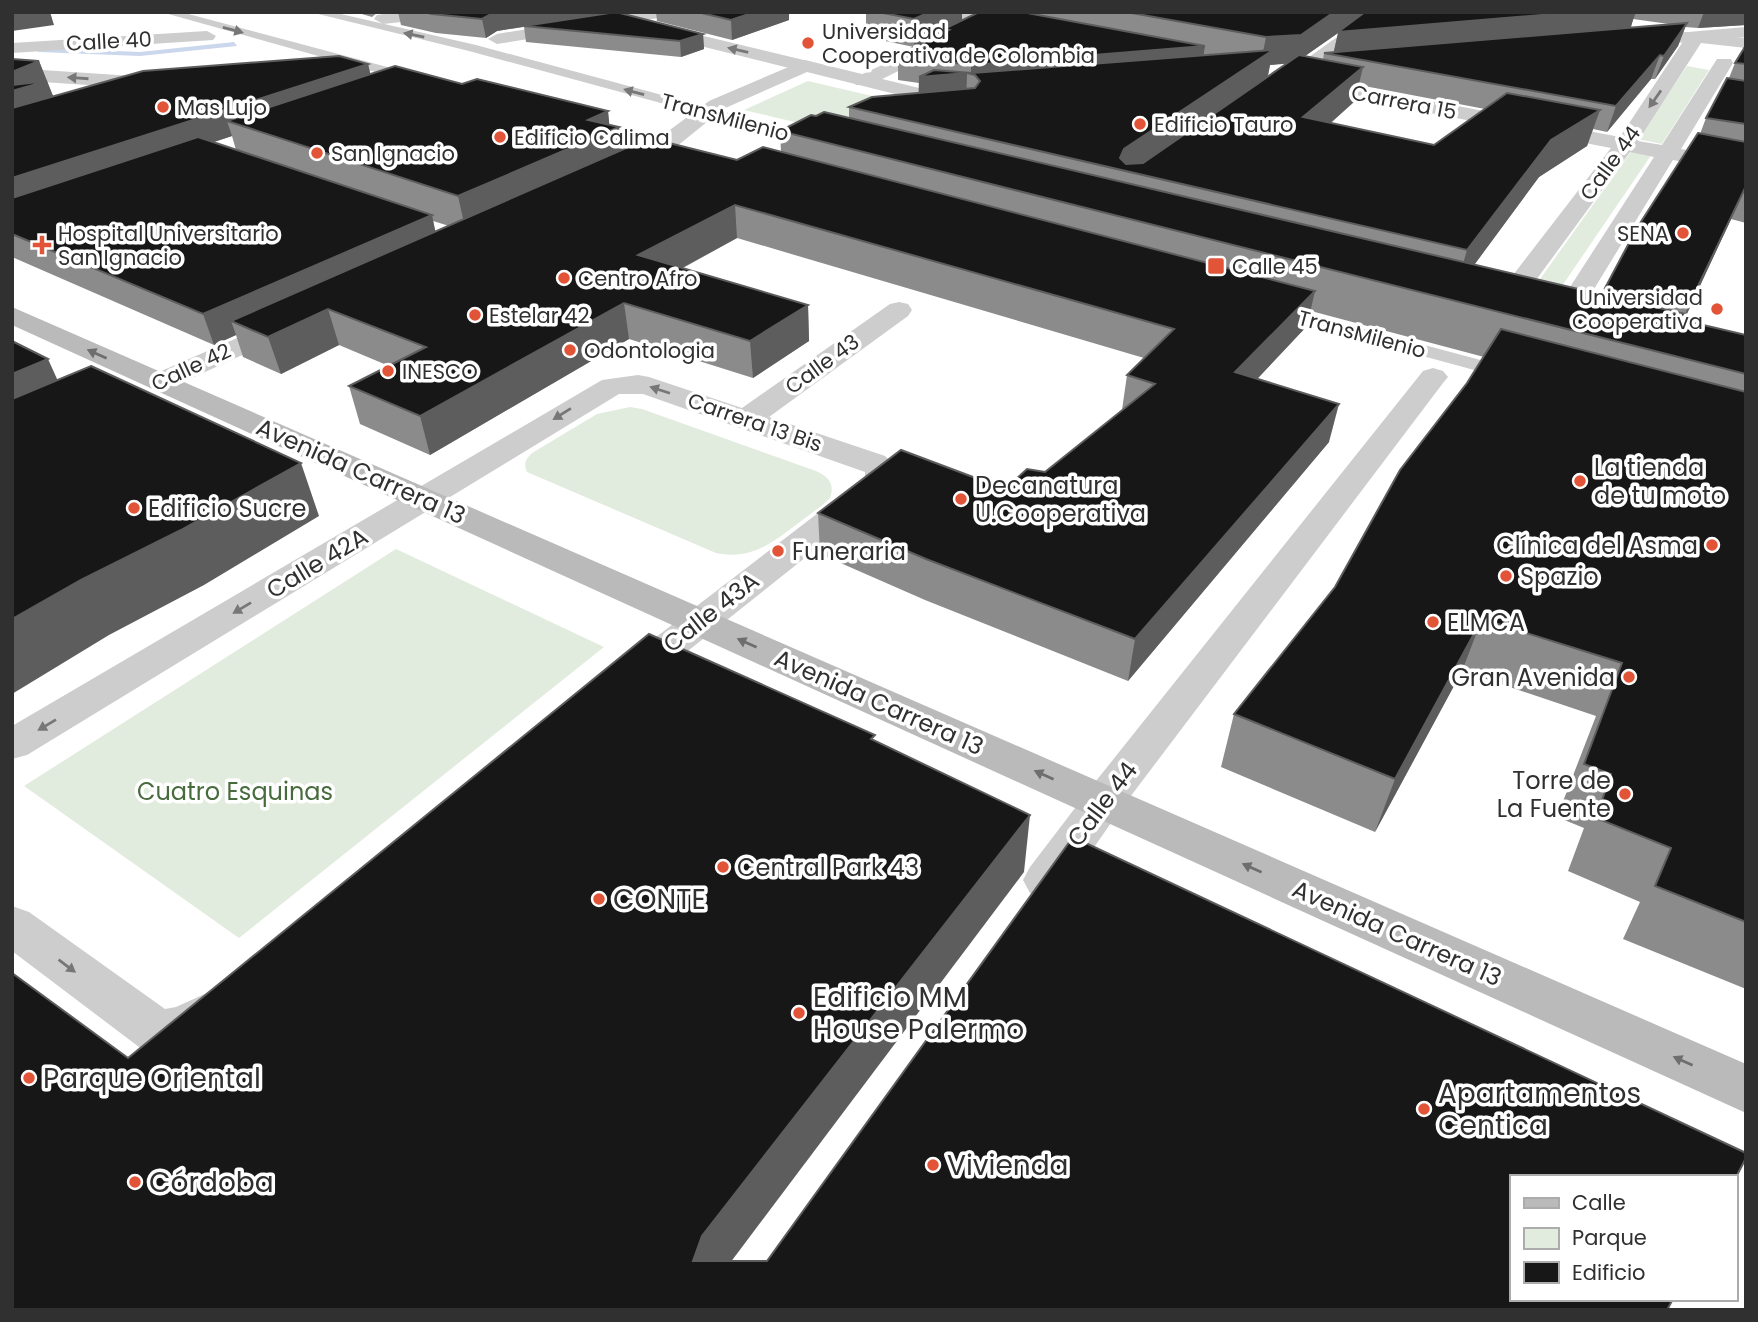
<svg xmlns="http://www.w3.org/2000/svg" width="1758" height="1322" font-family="Poppins,sans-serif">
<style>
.green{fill:#e2ecde}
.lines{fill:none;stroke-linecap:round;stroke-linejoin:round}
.stream{fill:#cbd7ec;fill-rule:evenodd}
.service{fill:#cdcdcd;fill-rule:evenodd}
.minor{fill:#cdcdcd;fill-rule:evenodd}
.tertiary{fill:#cdcdcd;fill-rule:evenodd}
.secondary{fill:#bababa;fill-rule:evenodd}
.wall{fill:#8b8b8b;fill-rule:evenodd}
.shaded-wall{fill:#5d5d5d}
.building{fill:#171717;stroke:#5d5d5d;stroke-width:2}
.oneway{fill:#777}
.oneway2{fill:#6e6e6e}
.poi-dot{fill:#e25437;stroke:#fff;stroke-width:2.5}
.labels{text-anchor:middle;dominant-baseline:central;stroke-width:7;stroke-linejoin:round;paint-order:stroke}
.far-poi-label{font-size:21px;fill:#303030;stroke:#fff;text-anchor:start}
.far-street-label{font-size:21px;fill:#303030;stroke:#fff}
.poi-label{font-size:24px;fill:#303030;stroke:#fff;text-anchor:start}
.street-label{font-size:24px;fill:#303030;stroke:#fff}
.park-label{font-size:24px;fill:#486b3e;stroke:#fff}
.near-poi-label{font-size:28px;fill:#303030;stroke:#fff;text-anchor:start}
</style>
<rect width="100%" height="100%" fill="#fff"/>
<g class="green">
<polygon points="1687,66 1709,70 1662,144 1637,139"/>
<polygon points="808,81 885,99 824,129 744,110"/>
<polygon points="1632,150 1652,154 1547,308 1523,303"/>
<path d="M630,407L642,409L816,471C829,477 835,484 830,498C820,508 807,516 796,525C769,545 750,560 716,553L527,472C523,463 526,459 532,453L597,414Z"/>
<polygon points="396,549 604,647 239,938 24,786"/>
</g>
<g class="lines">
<polygon class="stream" points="234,42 237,46 140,56 39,52 35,50 39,48 140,52"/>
<g class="service">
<polygon points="161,12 181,12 421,76 423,79 416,83 411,82"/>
<polygon points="310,12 332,12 476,45 818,137 820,140 818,143 808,143 469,51"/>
<polygon points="585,120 685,147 687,150 680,154 580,127 578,124"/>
<polygon points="1274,305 1518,370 1521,374 1518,378 1511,380 1268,314 1265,310"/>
</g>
<g class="minor">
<polygon points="932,12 967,12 1026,24 1029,28 1020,33 940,17"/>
<polygon points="1372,12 1391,12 1305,77 1620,137 1684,40 1679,36 1682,32 1746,38 1746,48 1701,43 1638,141 1662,145 1717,59 1731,59 1733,63 1681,149 1746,161 1746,175 1673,160 1583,307 1574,309 1565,307 1561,301 1654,157 1630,152 1528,291 1519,293 1510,291 1506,285 1510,279 1611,148 1306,89 1297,84 1284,93 1270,93 1267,89 1270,85"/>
<polygon points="654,24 812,62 814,66 805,72 648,33 645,29 648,25"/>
<polygon points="207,31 216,36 213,40 12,53 12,43"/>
<polygon points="943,37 952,42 949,46 870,85 856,85 853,81 856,77"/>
<polygon points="12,68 163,78 173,84 163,90 12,80"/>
<polygon points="899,302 908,304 912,310 908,316 769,417 885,456 897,468 898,479 889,491 645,685 631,689 617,685 612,676 617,667 865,477 865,472 643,394 619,394 27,755 12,759 12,726 602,380 638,375 649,377 742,408 890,304"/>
<polygon points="1433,368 1443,371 1448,377 1443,383 1118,813 1062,893 1046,898 1030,893 1023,880 1030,867 1088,791 1423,371"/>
<polygon points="12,906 29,912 165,1009 176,1007 209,992 227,998 234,1013 227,1028 208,1039 184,1048 157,1053 139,1047 12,951"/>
</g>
<g class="tertiary">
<polygon points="398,12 455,12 447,17 383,24 374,19 377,15"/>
<polygon points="631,12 673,12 665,17 497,44 488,39 497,34"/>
<polygon points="1746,27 1746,37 1630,47 1621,42 1630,37"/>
<polygon points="805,60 923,89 967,93 974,95 977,99 974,103 967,105 923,101 807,72 723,109 650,168 632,177 616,177 613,172 709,101"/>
<polygon points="285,317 295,319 299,325 295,331 170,388 160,391 150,388 145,382 150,376"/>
</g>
<polygon class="secondary" points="12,307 1746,1064 1746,1113 12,325"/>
</g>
<g class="wall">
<polygon points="355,12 378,12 372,17"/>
<polygon points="398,12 612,12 703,34 704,49 681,57 526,42 524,27 497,31 486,38 436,33 401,25"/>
<polygon points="656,12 789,12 789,20 732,40 657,21"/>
<path d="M866,12H962V20L979,12H1746V25L1698,28L1685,27L1678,46L1655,79H1651L1607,132L1593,129L1587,146L1539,177L1474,265L1602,295L1605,288L1700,134L1706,118L1729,78L1735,63L1746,45V223L1731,219L1684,320L1746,335V989L1623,939L1640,902L1568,871L1584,828L1557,817L1596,716L1462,671L1375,832L1221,767L1234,714L1335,587L1484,357L1311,311L1307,326L1257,379L1329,442L1128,681L925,600L820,554L818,513L1005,489L1045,472L1122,410L1127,375L1144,358L737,238L683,268L808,305L809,341L753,378L629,339L430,455L360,424L349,386L389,366L339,345L281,374L243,357L236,335L214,345L12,257V59L39,61L53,96L368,64L370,74L462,84L608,111L609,125L619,127L622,150L737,160L781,152L780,131L816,116L849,118V107L919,93V83L898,80V55L914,47L866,37ZM1633,19L1669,24L1631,28ZM1338,33L1334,52L1324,53L1323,60L1305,56ZM1287,63L1268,77L1270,65ZM1359,85L1485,109L1434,145L1331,123L1355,101ZM232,136L236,150L213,142ZM433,221L446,225L448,226L435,231Z"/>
</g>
<g class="shaded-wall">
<polygon points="12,12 50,12 54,25 12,31"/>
<polygon points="612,12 497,31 486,38 482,19 493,13"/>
<polygon points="755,12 789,12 789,20 732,40 731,20"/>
<polygon points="930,12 962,12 962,24 944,29 944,33 914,47 914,19"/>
<polygon points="1334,12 1636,12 1628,34 1333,55 1338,33 1295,63 1270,65 1266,83 1138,174 1119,169 1120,158 1124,149 1262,57 1266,37"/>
<polygon points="1704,12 1746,12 1746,25 1698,28"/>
<polygon points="1687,23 1678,46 1655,79 1664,56"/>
<polygon points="703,34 704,49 681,57 680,41"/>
<polygon points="1205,46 1201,71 980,81 975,75 971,74 971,65"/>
<polygon points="1660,55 1651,79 1607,132 1616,106"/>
<polygon points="39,61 57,106 12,119 12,72"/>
<polygon points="368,64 374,88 227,121 232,136 12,210 12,178"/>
<polygon points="1363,67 1355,101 1296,153 1303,117"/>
<polygon points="967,73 966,107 918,111 919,77"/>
<polygon points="1600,110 1587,146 1539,177 1455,291 1467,250 1551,140"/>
<polygon points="608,111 610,131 619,127 623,161 466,232 458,196 588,120"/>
<polygon points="1745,186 1731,219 1673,344 1688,307"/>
<polygon points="735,205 737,238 643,289 638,255"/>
<polygon points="432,215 438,244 231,321 236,335 214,345 203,314"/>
<polygon points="1315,291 1307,326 1228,410 1235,372"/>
<polygon points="624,303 629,339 430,455 420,416"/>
<polygon points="808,305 809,341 753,378 750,341"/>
<polygon points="328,309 339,345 281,374 268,337"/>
<polygon points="48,359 71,410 12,436 12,374"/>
<polygon points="1339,404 1329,442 1128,681 1135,639"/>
<polygon points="301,463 319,516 204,585 109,635 12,694 12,619 81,580"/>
<polygon points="1482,619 1462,671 1375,832 1395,779"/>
<polygon points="1030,815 1024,872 712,1287 693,1261 702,1236"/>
</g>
<g class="building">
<polygon points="424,12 495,12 482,19 432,14"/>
<polygon points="616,12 703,34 680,41 524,26"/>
<polygon points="697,12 755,12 731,20"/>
<polygon points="878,12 930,12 914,19"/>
<polygon points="979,12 1022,12 1205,46 971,65 898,55 949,30 944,29"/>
<polygon points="1126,12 1334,12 1301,35 1266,37"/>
<polygon points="1365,12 1578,12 1338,32"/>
<polygon points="1687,23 1664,56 1660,55 1616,106 1324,53"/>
<polygon points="1746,45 1746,64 1735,63"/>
<polygon points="1273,50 1124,149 1120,158 1126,164 1143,163 1299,55 1363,67 1303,117 1434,145 1507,93 1600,110 1551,140 1467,250 849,107 872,97 975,88 980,81 975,75 967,73 919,77 934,70 972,73"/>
<polygon points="339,56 368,64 12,178 12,108 143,71"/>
<polygon points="12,59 39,61 12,72"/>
<polygon points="395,66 462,84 477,79 608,111 588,120 619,127 458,196 227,121"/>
<polygon points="1727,78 1746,81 1746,124 1706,118"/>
<polygon points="47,81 12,91 12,85"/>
<polygon points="824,112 1685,314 1682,320 1746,335 1746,374 780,131 811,115 816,116"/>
<polygon points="1698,133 1746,142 1746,186 1688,307 1605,288 1637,228"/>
<polygon points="198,137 432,215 203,314 12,234 12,198"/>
<polygon points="649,138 737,160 763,147 1315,291 1235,372 1339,404 1135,639 926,559 818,513 901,450 1005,489 1027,469 1045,472 1155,384 1127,375 1174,329 735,205 638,255 808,305 750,341 624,303 420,416 349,386 426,347 328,309 268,337 231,321"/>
<polygon points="1501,329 1746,392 1746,922 1655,886 1671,848 1596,818 1611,774 1584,764 1622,663 1482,619 1395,779 1234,714 1335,587 1400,470 1467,383"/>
<polygon points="12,341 48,359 12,374"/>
<polygon points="91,366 301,463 181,530 81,580 12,619 12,399"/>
<polygon points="649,634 875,735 871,739 1030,815 702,1236 693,1261 767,1261 1073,837 1746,1153 1746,1158 1735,1179 1735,1177 1511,1177 1511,1299 1673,1299 1667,1310 12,1310 12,973 128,1058"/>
</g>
<defs><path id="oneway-solid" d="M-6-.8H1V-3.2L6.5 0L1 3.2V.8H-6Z" transform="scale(1.75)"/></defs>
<g class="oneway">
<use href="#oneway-solid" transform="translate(233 30) rotate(15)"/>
<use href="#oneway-solid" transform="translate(414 35) rotate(-168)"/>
<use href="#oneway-solid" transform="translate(738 50) rotate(-167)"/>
<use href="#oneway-solid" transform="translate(78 78) rotate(-176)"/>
<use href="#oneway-solid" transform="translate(634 92) rotate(-165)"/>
<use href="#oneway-solid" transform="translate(1655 99) rotate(125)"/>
<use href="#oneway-solid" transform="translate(660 390) rotate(-162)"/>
<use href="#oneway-solid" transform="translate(562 414) rotate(148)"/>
<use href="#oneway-solid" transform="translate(242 608) rotate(149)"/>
<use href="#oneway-solid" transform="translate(47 725) rotate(149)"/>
<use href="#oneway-solid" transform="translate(67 966) rotate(37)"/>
</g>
<g class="oneway2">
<use href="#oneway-solid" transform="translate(97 354) rotate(-156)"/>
<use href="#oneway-solid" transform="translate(747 643) rotate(-156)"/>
<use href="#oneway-solid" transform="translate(1044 775) rotate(-156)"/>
<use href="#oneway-solid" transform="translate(1252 868) rotate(-156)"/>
<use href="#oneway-solid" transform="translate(1683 1061) rotate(-156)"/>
</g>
<g class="poi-dot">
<circle cx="808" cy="43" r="7"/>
<circle cx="163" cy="107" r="7"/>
<circle cx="1140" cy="124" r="7"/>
<circle cx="500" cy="137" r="7"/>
<circle cx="317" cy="153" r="7"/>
<circle cx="1683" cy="233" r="7"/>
<path d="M38.5 234.5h7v7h7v7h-7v7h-7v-7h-7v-7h7z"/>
<rect x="1207" y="257" width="18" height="18" rx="3.5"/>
<circle cx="564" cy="278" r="7"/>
<circle cx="1717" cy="309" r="7"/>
<circle cx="475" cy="315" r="7"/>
<circle cx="570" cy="350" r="7"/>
<circle cx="388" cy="371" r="7"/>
<circle cx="1580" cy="481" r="7"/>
<circle cx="961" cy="499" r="7"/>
<circle cx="134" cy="508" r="7"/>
<circle cx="1712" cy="545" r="7"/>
<circle cx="778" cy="551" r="7"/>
<circle cx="1506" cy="576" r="7"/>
<circle cx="1433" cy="622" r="7"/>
<circle cx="1629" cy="677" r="7"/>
<circle cx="1625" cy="794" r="7"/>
<circle cx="723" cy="867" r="7"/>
<circle cx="599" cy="899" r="7"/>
<circle cx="799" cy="1013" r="7"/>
<circle cx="29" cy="1078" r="7"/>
<circle cx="1424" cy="1109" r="7"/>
<circle cx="933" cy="1165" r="7"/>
<circle cx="135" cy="1182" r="7"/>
</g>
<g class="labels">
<g class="far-poi-label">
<text x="822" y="31">Universidad<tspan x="822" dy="24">Cooperativa de Colombia</tspan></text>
<text x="177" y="107">Mas Lujo</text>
<text x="1154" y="124">Edificio Tauro</text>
<text x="514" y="137">Edificio Calima</text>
<text x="331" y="153">San Ignacio</text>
<text x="58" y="233">Hospital Universitario<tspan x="58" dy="24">San Ignacio</tspan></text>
<text x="1669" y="233" text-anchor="end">SENA</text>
<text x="1232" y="266">Calle 45</text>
<text x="578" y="278">Centro Afro</text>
<text x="1703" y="297" text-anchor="end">Universidad<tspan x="1703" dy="24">Cooperativa</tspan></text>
<text x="489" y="315">Estelar 42</text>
<text x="584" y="350">Odontologia</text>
<text x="402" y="371">INESCO</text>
</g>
<g class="far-street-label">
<text transform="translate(109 41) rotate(-3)">Calle 40</text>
<text transform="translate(1404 102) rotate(11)">Carrera 15</text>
<text transform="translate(725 117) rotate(15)">TransMilenio</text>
<text transform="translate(1610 163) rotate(-54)">Calle 44</text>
<text transform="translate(1362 334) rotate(15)">TransMilenio</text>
<text transform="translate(822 364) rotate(-36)">Calle 43</text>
<text transform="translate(191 367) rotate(-25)">Calle 42</text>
<text transform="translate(755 422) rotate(19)">Carrera 13 Bis</text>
</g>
<g class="poi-label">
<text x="1594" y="467">La tienda<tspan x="1594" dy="28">de tu moto</tspan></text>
<text x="975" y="485">Decanatura<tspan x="975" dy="28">U.Cooperativa</tspan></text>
<text x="148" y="508">Edificio Sucre</text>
<text x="1698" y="545" text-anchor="end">Clínica del Asma</text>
<text x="792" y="551">Funeraria</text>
<text x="1520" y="576">Spazio</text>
<text x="1447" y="622">ELMCA</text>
<text x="1615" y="677" text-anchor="end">Gran Avenida</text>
<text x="1611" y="780" text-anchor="end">Torre de<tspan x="1611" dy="28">La Fuente</tspan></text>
<text x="737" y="867">Central Park 43</text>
</g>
<g class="street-label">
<text transform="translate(361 471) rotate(24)">Avenida Carrera 13</text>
<text transform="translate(317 563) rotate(-31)">Calle 42A</text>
<text transform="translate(711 612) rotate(-38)">Calle 43A</text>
<text transform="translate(879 702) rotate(24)">Avenida Carrera 13</text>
<text transform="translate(1102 804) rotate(-53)">Calle 44</text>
<text transform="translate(1397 933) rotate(24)">Avenida Carrera 13</text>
</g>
<g class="park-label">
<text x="235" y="791">Cuatro Esquinas</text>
</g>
<g class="near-poi-label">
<text x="613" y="899">CONTE</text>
<text x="813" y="997">Edificio MM<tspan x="813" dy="32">House Palermo</tspan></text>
<text x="43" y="1078">Parque Oriental</text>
<text x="1438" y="1093">Apartamentos<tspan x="1438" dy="32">Centica</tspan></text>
<text x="947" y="1165">Vivienda</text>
<text x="149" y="1182">Córdoba</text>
</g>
</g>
<rect width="1758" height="1322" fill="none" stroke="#303030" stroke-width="28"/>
<rect x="1510" y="1175" width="228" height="126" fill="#ffffff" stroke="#acacac" stroke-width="2"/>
<rect x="1524" y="1198" width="35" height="10" fill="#bababa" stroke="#acacac" stroke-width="2"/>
<text x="1572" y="1210" font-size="21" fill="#303030">Calle</text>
<rect x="1524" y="1228" width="35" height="21" fill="#e2ecde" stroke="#acacac" stroke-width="2"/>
<text x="1572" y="1245" font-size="21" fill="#303030">Parque</text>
<rect x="1524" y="1262" width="35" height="21" fill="#171717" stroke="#acacac" stroke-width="2"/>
<text x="1572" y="1280" font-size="21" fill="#303030">Edificio</text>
</svg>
